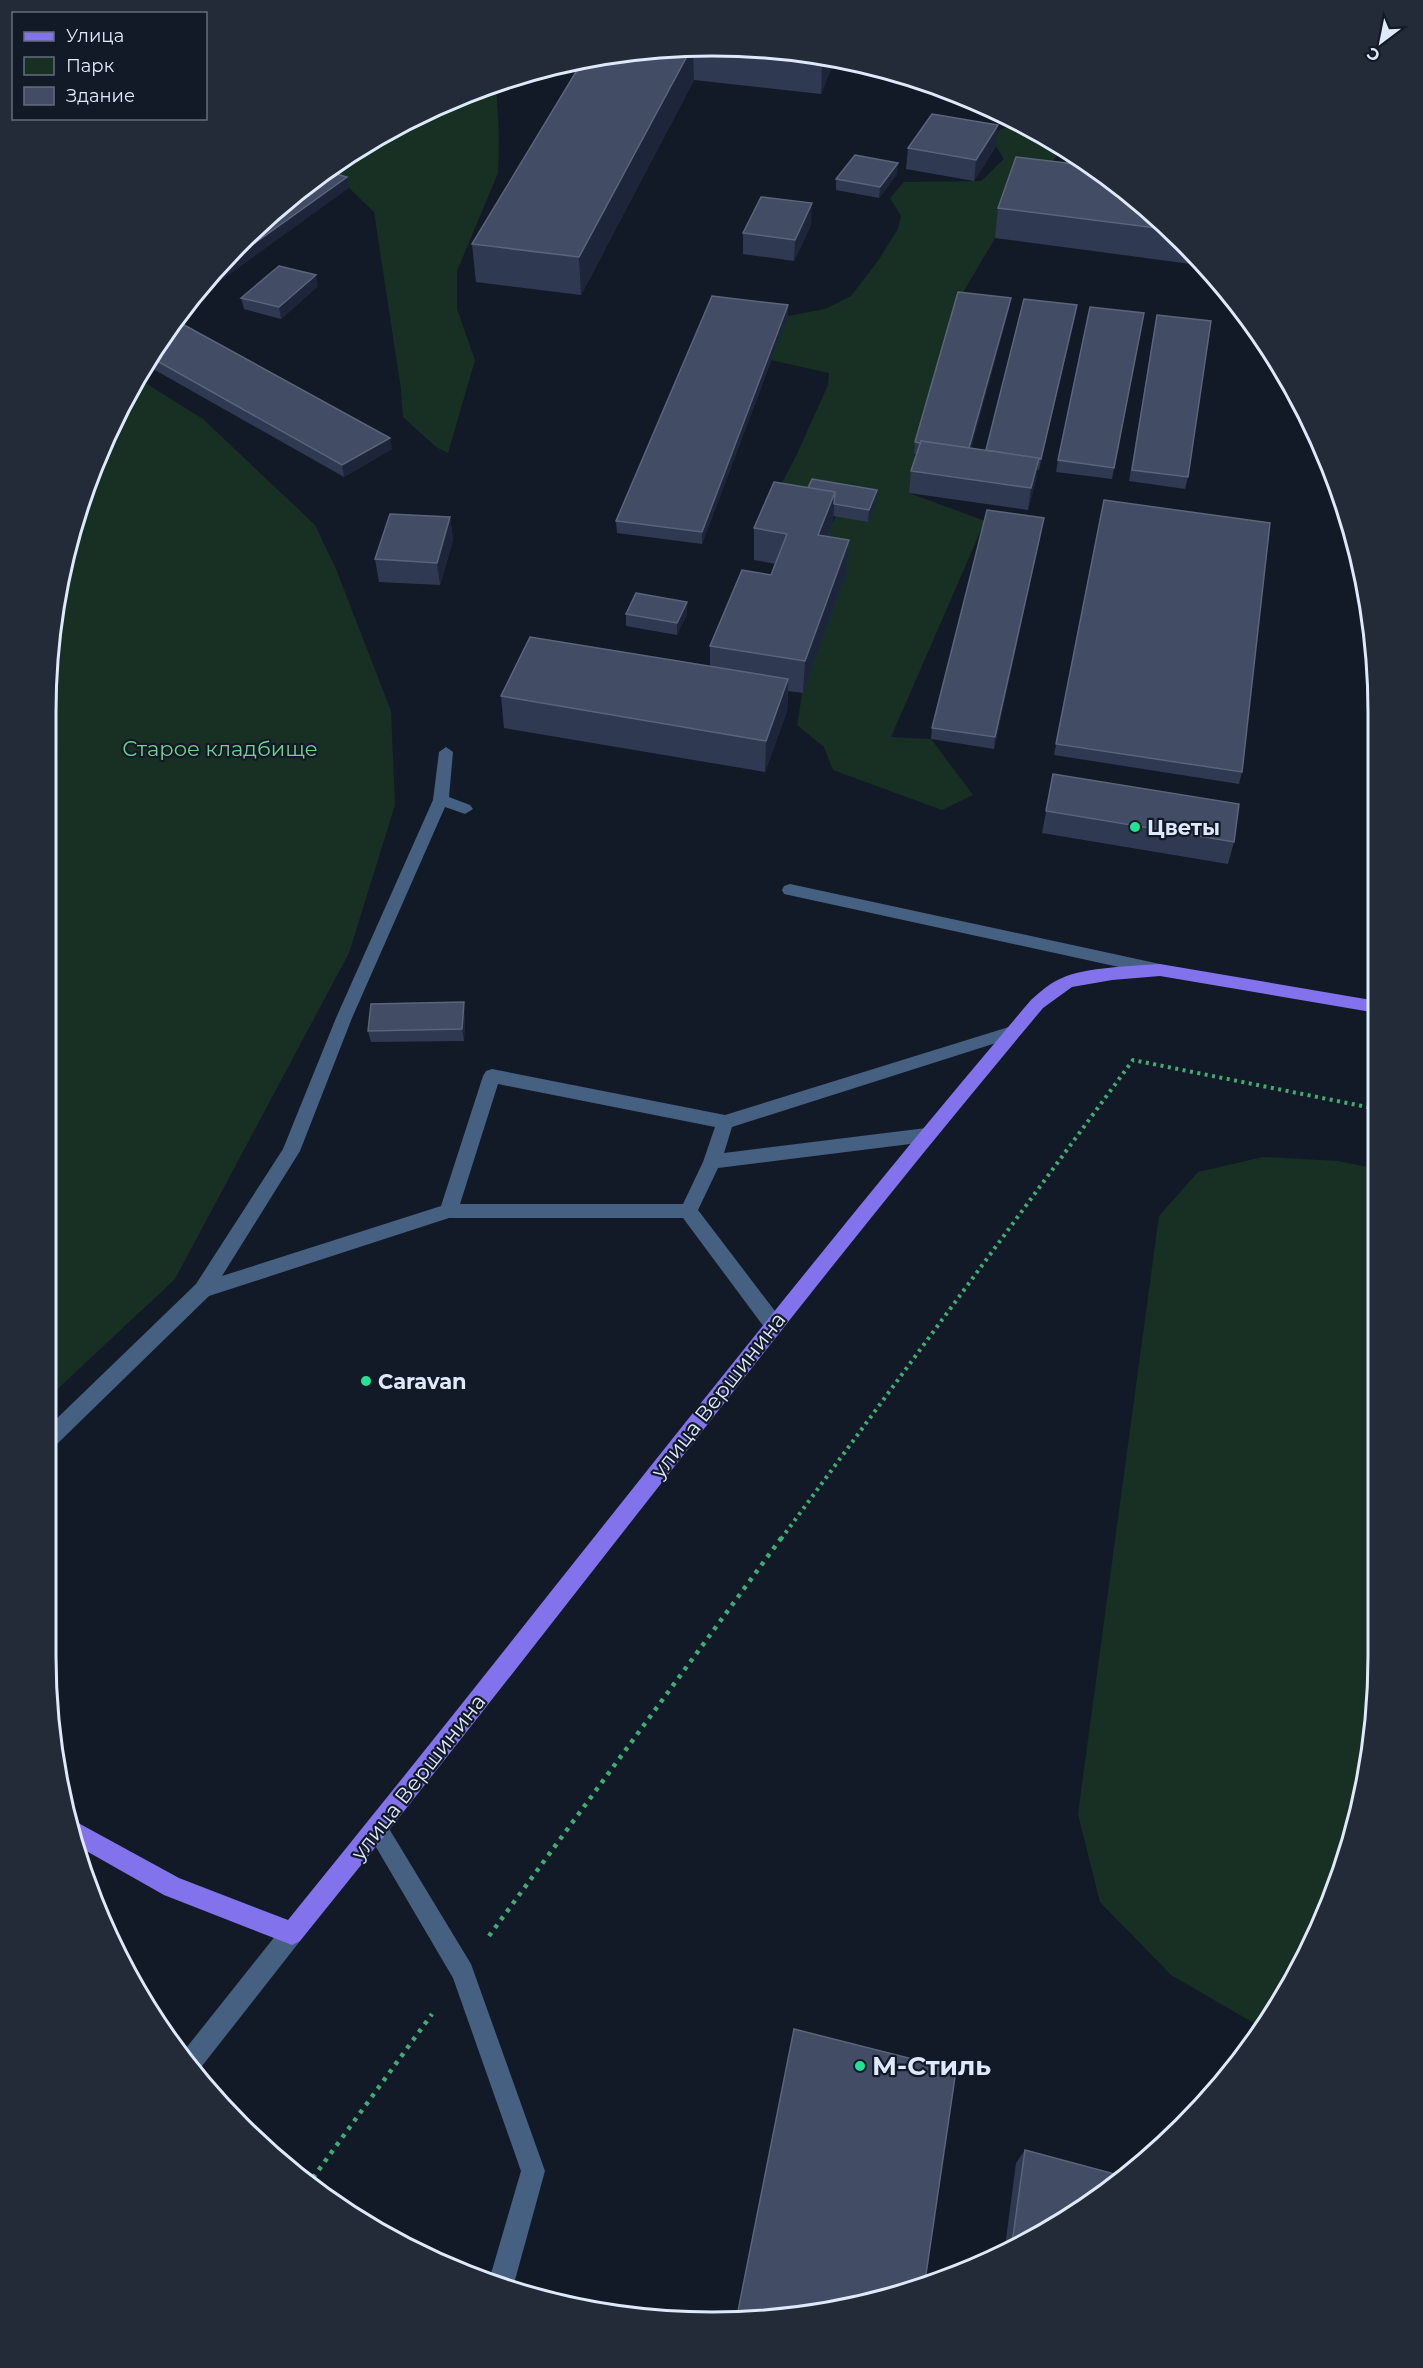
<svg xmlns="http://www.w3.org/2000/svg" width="1423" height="2368" font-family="Montserrat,sans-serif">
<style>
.green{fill:#173023}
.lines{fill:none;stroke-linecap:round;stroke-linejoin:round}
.path-far1{stroke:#40ac70;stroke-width:4;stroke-dasharray:3 4.5;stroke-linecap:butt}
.path{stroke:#40ac70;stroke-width:4.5;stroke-dasharray:4 6;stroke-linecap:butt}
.minor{fill:#456080;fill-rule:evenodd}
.major{fill:#8273ec;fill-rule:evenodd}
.wall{fill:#2f3952}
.shaded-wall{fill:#1c2539}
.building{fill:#424c64;stroke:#5a657c;stroke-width:1.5}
.poi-dot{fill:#23e295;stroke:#131a27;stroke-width:2}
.labels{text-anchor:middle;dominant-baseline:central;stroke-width:4.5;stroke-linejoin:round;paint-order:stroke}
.park-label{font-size:21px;fill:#72d28a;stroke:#131a27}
.poi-label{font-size:21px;font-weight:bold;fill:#dee9fb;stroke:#131a27;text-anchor:start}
.street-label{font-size:21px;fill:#dee9fb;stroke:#131a27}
.near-poi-label{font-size:26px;font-weight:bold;fill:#dee9fb;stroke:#131a27;text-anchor:start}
.rim{fill:none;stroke:#dee9fb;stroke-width:3}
</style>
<rect width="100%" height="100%" fill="#131a27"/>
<g class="green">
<polygon points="496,84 499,135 498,173 457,271 457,309 475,360 448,453 436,447 403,417 401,389 374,212 349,188 325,181 240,240 342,157 457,96"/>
<path d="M1019,124L1062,147L1049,168L1013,187L995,238L957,303L914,454L919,463L909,493L985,521L891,737L931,739L973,795L942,810L833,770L824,747L797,725C811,656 803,580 836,516L774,498L797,454L828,385L829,373L771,360L788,316L825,309L851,296L878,261L898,229L901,216L890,198L904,182L981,181L1004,159L996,146V131Z"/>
<polygon points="139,379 203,419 315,525 336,569 391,711 395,805 349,953 175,1279 49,1397 46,668 80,497"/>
<polygon points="1263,1157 1338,1161 1377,1169 1377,1700 1343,1871 1264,2029 1171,1975 1100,1902 1078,1814 1159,1216 1198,1172"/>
</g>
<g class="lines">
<polyline class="path-far1" points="781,1539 1133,1060 1377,1109"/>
<g class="path">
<polyline points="489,1936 782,1537"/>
<polyline points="307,2186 432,2014"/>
</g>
<g class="minor">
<path d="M446,747L453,752L449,797L470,805L473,809L465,814L445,807L352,1018L300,1151L222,1276L441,1206L483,1076L486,1071L492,1069L725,1115L1012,1026L1018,1028L1020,1032L1018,1036L732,1127L724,1153L926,1128L932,1130L935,1135L932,1140L926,1142L718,1168L698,1210L781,1319L783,1325L781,1331L774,1333L767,1331L683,1218H449L209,1296L57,1444L50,1447L49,1426L196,1284L283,1149L336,1018L433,800L439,752ZM498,1084L715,1127L703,1162L683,1204H460Z"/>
<polygon points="790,884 1160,964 1166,966 1168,970 1166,974 1160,976 784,894 782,890 784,886"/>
<polygon points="377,1819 385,1822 471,1964 545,2171 512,2291 488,2284 521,2171 453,1978 366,1830 369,1822"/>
<polygon points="292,1921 300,1925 304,1933 300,1941 195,2075 179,2057 284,1925"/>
</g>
<path class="major" d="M1160,964L1377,1001V1013L1160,976L1112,980L1072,987L1043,1008C787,1313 550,1632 300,1941L292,1945L164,1895L74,1844L68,1820L71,1819L179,1878L288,1920C537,1614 776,1300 1031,1000C1041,991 1050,983 1062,978C1086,967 1133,966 1160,964Z"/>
</g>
<g class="wall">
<polygon points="712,45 836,57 821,94 694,80 581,295 476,282 472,244 585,57"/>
<polygon points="996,146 974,181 906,169 908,148"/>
<polygon points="1092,166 1206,266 995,238 998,208"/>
<polygon points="897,174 879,198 836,190 836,179"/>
<polygon points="811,225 794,261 743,254 743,233"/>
<polygon points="318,286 281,319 244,309 241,298"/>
<polygon points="788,305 788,316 702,544 617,533 616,521"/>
<polygon points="1009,309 971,448 986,450 1075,316 1039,470 1037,470 1036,480 1028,510 909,493 911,471 916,454 914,454 915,442"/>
<polygon points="1144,313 1112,479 1056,472 1058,460"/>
<polygon points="1157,315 1188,477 1185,489 1129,481"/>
<polygon points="158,341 392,449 344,477 146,365"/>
<polygon points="774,482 876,502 868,522 833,516 833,523 828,537 849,540 847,572 803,693 788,691 787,711 765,772 504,728 501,696 710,666 710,646 771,575 776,564 754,560 754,528"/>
<polygon points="1104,500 1242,772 1239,784 1054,755"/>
<polygon points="450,517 453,540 440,585 379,582 375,559"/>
<polygon points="1044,518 994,749 931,739 932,728"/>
<polygon points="687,602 687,614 677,635 626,626 626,614"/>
<polygon points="1053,774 1234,842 1228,864 1042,833"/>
<polygon points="465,1013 464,1041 371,1042 368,1031"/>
<polygon points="1025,2150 1117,2185 1004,2255 1016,2163"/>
</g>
<g class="shaded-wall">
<polygon points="712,45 693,51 694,80 581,295 579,257 692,47"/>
<polygon points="825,56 836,57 821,94 822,64"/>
<polygon points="998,125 996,146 974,181 976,160"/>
<polygon points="898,163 897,174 879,198 880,187"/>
<polygon points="347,177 349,188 187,305 213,273"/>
<polygon points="812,203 811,225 794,261 795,240"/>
<polygon points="316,275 318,286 281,319 279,307"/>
<polygon points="1011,298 1009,309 968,461 969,449"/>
<polygon points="788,305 788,316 702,544 702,532"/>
<polygon points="1077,305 1075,316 1039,470 1041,459"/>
<polygon points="390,438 392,449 344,477 342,465"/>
<polygon points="1039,458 1036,480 1028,510 1031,488"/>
<polygon points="877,490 876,502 868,522 869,510"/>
<polygon points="835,492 833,523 816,567 818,535"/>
<polygon points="450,517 453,540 440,585 437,563"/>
<polygon points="1044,518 1042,529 994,749 995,737"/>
<polygon points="849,540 847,572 803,693 805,661"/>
<polygon points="687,602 687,614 677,635 677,623"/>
<polygon points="788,679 787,711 765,772 766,741"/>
<polygon points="464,1002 465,1013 464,1041 462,1029"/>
</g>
<g class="building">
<polygon points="712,45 825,56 822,64 693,51 695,47"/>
<polygon points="692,47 579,257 472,244 585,57"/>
<polygon points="932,114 998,125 976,160 908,148"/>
<polygon points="855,155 898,163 880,187 836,179"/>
<polygon points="1016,157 1092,166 1164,229 998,208"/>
<polygon points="325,171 347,177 213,273 240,240"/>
<polygon points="761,197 812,203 795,240 743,233"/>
<polygon points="279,266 316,275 279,307 241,298"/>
<polygon points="958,292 1011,298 969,448 921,441 920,443 915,442"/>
<polygon points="712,296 788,305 702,532 616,521"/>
<polygon points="1024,299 1077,305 1041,459 986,450"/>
<polygon points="1090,307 1144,313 1114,468 1058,460"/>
<polygon points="1157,315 1211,321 1188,477 1132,470"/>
<polygon points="175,320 390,438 342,465 150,357 158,341"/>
<polygon points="921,441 1039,458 1031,488 911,471"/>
<polygon points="812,479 877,490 869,510 834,504 835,492 808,488"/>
<polygon points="774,482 835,492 818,535 849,540 805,661 710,646 742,570 771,575 787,534 754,528"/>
<polygon points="1104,500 1270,523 1242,772 1056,744"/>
<polygon points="987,510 1044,518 995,737 932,728"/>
<polygon points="390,514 450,517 437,563 375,559"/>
<polygon points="636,593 687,602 677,623 626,614"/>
<polygon points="530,637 788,679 766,741 501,696"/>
<polygon points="1053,774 1239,804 1234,842 1046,811"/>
<polygon points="464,1002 462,1029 368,1031 371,1004"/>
<polygon points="794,2029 956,2070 924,2288 799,2317 736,2321"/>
<polygon points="1025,2150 1126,2177 1117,2185 1011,2251"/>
</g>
<g class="poi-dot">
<circle cx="1135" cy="827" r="6"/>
<circle cx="366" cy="1381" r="6"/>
<circle cx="860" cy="2066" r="6"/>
</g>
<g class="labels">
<g class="park-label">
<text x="220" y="748">Старое кладбище</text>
</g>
<g class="poi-label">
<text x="1147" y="827">Цветы</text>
<text x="378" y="1381">Caravan</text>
</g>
<g class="street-label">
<text transform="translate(718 1395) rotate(-52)">улица Вершинина</text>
<text transform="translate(418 1777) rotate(-52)">улица Вершинина</text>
</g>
<g class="near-poi-label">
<text x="872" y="2066">М-Стиль</text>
</g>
</g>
<path d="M0 0H1423V2368H0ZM712 56H712A656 656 0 0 1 1368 712V1656A656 656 0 0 1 712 2312H712A656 656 0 0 1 56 1656V712A656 656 0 0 1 712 56Z" fill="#232b38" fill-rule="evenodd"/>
<path class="rim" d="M712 56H712A656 656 0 0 1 1368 712V1656A656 656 0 0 1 712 2312H712A656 656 0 0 1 56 1656V712A656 656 0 0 1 712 56Z"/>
<rect x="12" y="12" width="195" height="108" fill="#131a27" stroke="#646d7c" stroke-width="1.5"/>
<rect x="24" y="32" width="30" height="9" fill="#8273ec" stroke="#646d7c" stroke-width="1.5"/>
<text x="66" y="42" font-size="18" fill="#dee9fb">Улица</text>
<rect x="24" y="57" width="30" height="18" fill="#173023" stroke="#646d7c" stroke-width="1.5"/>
<text x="66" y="72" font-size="18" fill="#dee9fb">Парк</text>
<rect x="24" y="87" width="30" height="18" fill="#424c64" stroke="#646d7c" stroke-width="1.5"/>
<text x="66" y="102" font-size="18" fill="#dee9fb">Здание</text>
<g transform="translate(1381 42) rotate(212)" stroke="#131a27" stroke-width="4.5" paint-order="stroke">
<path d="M0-4.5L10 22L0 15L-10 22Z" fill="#dee9fb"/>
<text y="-9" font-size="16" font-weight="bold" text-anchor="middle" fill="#dee9fb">С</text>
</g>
</svg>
